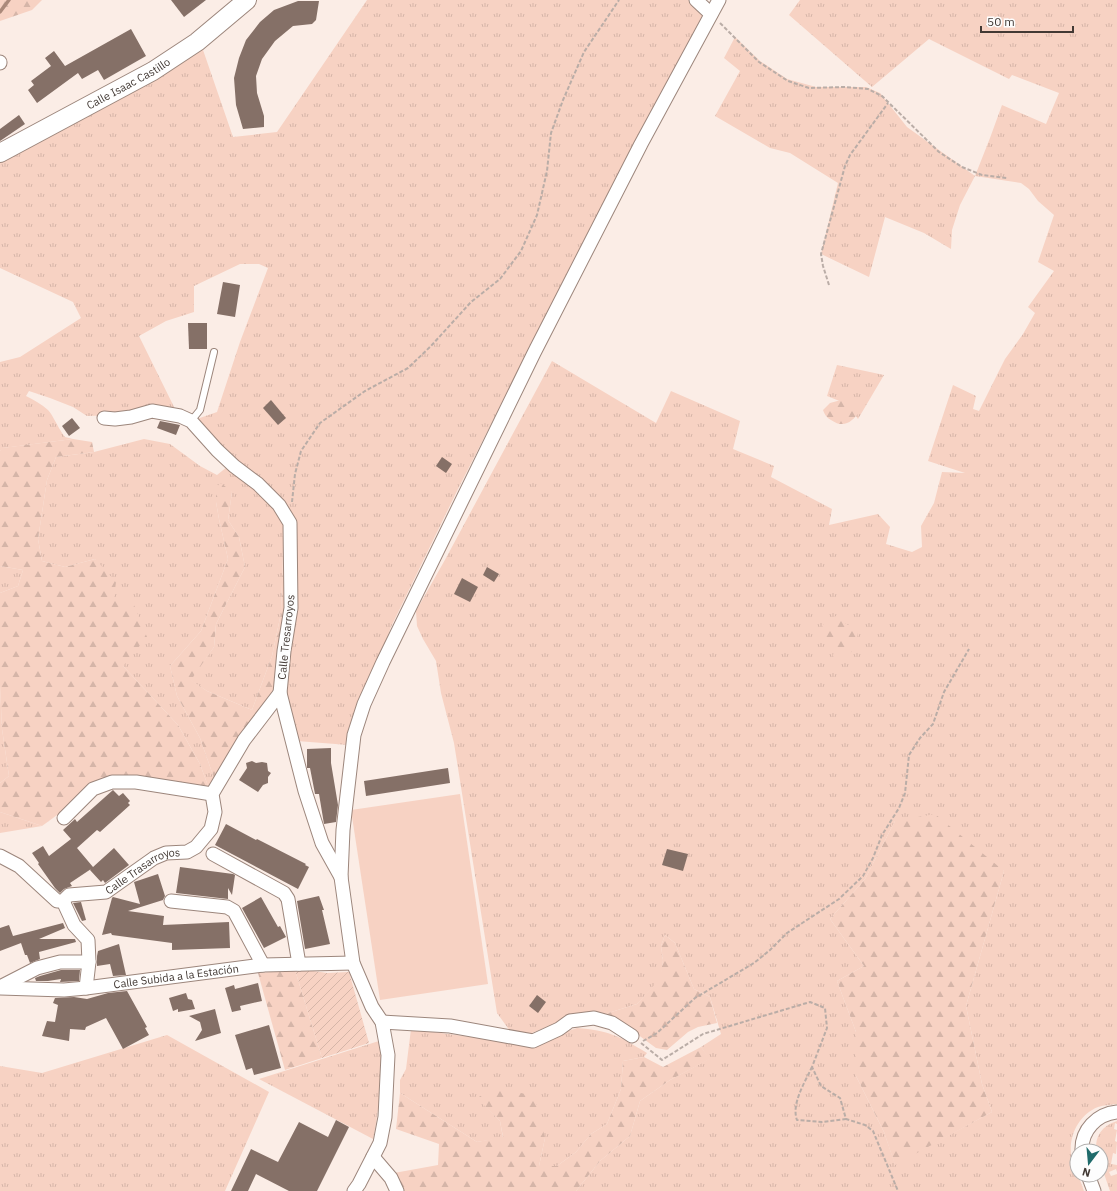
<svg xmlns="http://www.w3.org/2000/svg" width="1117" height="1191" font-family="'IBM Plex Sans',sans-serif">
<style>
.grass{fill:url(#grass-tufts);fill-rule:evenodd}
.forest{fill:url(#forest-firs)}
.garden{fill:url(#garden-furrows)}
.pitch{fill:#f7d2c3}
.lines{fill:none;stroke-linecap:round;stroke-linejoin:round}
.stream{stroke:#ab897a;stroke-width:3.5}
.building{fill:#857067}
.lane-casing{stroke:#9c867c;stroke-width:8}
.street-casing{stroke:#9c867c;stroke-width:15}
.secondary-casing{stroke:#9c867c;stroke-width:20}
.path{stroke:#baada7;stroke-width:2;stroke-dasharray:4 2;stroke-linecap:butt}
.lane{stroke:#fff;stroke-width:6}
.street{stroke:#fff;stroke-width:13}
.secondary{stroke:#fff;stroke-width:18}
.labels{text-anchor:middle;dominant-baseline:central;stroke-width:4;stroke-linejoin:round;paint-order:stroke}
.street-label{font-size:11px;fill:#423934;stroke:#fdfdfd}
</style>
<defs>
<pattern id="grass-tufts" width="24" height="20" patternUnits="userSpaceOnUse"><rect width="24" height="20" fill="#f7d2c3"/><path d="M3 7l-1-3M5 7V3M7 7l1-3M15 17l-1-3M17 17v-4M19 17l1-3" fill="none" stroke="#d5b5a8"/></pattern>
<pattern id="forest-firs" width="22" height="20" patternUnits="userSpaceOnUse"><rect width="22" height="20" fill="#f7d2c3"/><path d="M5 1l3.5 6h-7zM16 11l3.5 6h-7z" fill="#d5b5a8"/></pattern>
<pattern id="garden-furrows" width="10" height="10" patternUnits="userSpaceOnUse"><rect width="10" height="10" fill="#f7d2c3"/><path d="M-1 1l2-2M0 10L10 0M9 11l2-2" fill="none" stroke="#d5b5a8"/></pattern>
</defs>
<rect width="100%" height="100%" fill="#fbede6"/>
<g class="grass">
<path d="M367,0H691L705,13L635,141L458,489L391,627L348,745L297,741L286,689L297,600V574L295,528L240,466L197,419L217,412L240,342L268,268L259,264H240L194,286V312L166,321L139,336L177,413L87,416L73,407L50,398L29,391L26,396C34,400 41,404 48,410C53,415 59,430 65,437L73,439L3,448L0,451V362L20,357L81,318L73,302L0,268V162L202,47L233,137L277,132Z"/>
<path d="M800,0H1117V1104C1111,1105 1104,1105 1098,1107C1080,1114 1069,1134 1071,1154C1072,1161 1077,1167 1077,1175H1078L1084,1191H576L600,1161L630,1136L640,1101L670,1080L709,1059L701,1047L721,1034L710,997L694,989L675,943L665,935L661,946L663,960L661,979L637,1004L605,1014L576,1015L527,1035L510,1031L497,1013L454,743L441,693L436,661L423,639L417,626L416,611L446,558L552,361L656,423L671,391L740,421L733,449L774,466L771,477L832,509L829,525L878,514L890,527L886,544L912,552L922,547L921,526L934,503L942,472L965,473L928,461L953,385L976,396L973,409L979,411L1005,359L1023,334L1035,313L1028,307L1054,271L1038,262L1054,215L1038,201L1029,189L1021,183L975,176L960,205L952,230L951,249L924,233L885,217L869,277L821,254L838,183L790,153L770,148L715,116L740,71L724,58L735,37L760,61L787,79L816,87H866L880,93L907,127L975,176L990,138L1002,105L1046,124L1059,93L1012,75L1009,79L929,39L872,87L789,15ZM895,821L1004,871L966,1006L982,1084L992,1112L895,1164L884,1132L856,1076V1032L837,981L864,966L830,919L865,879Z"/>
<polygon points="837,365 884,375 858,419 847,404 827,396"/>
<polygon points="144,439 170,444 200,466 217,475 227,467 268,498 285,523 288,548 283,552 281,613 272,656 252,710 207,691 190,680 214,647 216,624 245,567 239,537 228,520 232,492 216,487 216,502 219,519 228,559 201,631 170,666 177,696 200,738 215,781 208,786 200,764 178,725 123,666 114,597 95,559 65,567 42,561 38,539 47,480 56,457 94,452"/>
<polygon points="0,566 23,570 18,586 0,593"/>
<polygon points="0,685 2,729 9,776 0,783"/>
<polygon points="0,812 42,826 0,833"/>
<path d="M577,1028C608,1030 621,1037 647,1053L644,1057L623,1061L621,1089L607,1124L591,1134L576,1152L557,1166H539L545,1138L478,1098L500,1121L503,1138L477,1142L400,1093V1080L406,1069L411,1029L493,1040L562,1033Z"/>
<polygon points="167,1035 269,1092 225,1191 0,1191 0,1066 42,1073"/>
<path d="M382,1040C382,1073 380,1106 373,1139L259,1079Z"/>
<path d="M1117,1121V1124L1115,1123L1114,1129L1117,1130L1115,1141L1117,1142L1116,1154L1113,1153L1111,1164L1117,1165V1172L1116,1169L1109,1172L1111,1176L1117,1174V1191H1110L1101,1165V1151H1096C1095,1135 1102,1126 1117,1121Z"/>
</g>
<g class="forest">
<polygon points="0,0 42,0 32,10 0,21"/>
<path d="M841,400H855L860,411C852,422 844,429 831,420C826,417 825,415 823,410L830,403Z"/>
<polygon points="73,439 92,442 94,452 56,457 47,480 38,539 42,561 65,567 95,559 116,582 114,597 134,605 147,637 123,666 178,725 200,764 208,786 156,780 108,778 42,826 0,812 0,783 9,776 2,729 0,685 0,593 18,586 23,570 0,566 0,451 2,448"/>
<polygon points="221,483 232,492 228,520 239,537 245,567 216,624 214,647 191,680 207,691 252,710 272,656 281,613 283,552 288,548 288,607 275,686 261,711 215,781 200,738 177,696 170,666 201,631 228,559 219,519 216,502 216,487"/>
<path d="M837,616L844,618L845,623L858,632C854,651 853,657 832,660L834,651L819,638L825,619Z"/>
<polygon points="935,814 1004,871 966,1006 982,1084 992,1112 895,1165 884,1132 856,1076 856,1032 837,981 864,966 830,919 865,879 895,821"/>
<polygon points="665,935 675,943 694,989 710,997 717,1023 698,1027 688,1032 667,1050 656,1048 622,1023 605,1014 637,1004 660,979 663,960 661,946"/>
<polygon points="295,970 322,1058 285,1070 258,973"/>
<polygon points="701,1047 710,1059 670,1080 640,1101 630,1136 600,1161 576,1191 401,1191 394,1173 438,1165 439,1144 396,1129 400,1093 477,1142 503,1137 500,1121 477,1098 493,1089 534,1095 545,1138 539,1166 557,1166 576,1152 591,1134 607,1124 621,1089 623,1061 644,1057 663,1067"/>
</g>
<polygon class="garden" points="295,970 307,970 327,973 349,972 369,1043 322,1058"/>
<polygon class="pitch" points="460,794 488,984 380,1000 351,810"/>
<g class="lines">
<polyline class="stream" points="0,12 9,0"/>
</g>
<g class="building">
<polygon points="171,0 206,0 184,17"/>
<polygon points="298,1 319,1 316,20 312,24 293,26 275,41 262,59 256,76 257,93 264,116 264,127 243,129 236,105 234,78 239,58 246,40 260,22 274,10"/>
<polygon points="131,29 146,56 104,80 98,70 82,79 78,73 37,103 28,90 34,85 31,81 51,66 45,58 54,51 65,66"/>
<polygon points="19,115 25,124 0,141 0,129"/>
<polygon points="223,282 240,285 235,317 217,314"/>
<polygon points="188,323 207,323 207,349 189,349"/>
<polygon points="271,400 286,418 278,425 263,408"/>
<polygon points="72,418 80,428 69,436 62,426"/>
<polygon points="160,421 180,425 176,435 157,428"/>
<polygon points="442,457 452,464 446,473 436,466"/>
<polygon points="487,567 499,574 494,582 483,575"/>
<polygon points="462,578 478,587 470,602 454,594"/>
<polygon points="331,748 331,763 338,805 336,822 324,824 319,794 315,794 310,768 307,768 307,749"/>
<polygon points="252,761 256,763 262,762 267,763 268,771 271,773 268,777 268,783 263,785 258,792 239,780 247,768 246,763"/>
<polygon points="448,768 450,783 366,796 364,781"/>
<polygon points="113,790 119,796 123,793 130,801 128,803 130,805 100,832 97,830 77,848 93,867 114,848 129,865 105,883 103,880 101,882 90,870 91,869 70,883 72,886 64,889 60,893 55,888 38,864 39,863 32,853 43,846 49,856 71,839 63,830 75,819 77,822"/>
<polygon points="226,824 256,840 257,839 306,864 305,865 309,867 298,889 215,845"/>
<polygon points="667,849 688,854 683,871 662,865"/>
<polygon points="180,867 233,874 235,875 232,895 228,888 228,899 176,893"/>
<polygon points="158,874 165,896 163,900 128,911 164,916 163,925 229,922 230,948 172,950 172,943 112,935 111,933 102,935 112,898 113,897 140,904 134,882"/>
<polygon points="319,896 324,910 322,910 330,944 305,949 297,901"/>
<polygon points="261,897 278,927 280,926 286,937 264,948 242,908"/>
<polygon points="81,902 86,920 82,921 73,903"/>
<polygon points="63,923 65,928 39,939 75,939 76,942 39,952 40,959 30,963 27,955 25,955 21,943 0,951 0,928 9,925 13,936"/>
<polygon points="119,944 126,975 113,976 110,964 97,966 97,956 98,951"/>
<polygon points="61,970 80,970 79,981 60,982 61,979 48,981 36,981 35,978 40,976"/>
<polygon points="258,983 262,1001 240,1006 241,1010 232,1012 225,988 234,985 235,989"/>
<polygon points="127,991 147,1027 145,1028 149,1035 123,1049 106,1018 86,1027 85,1030 70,1029 69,1041 42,1036 47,1021 55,1022 58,1005 53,1003 55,998 74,997 87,999 108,993"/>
<polygon points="186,993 188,999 192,1000 195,1009 178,1012 178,1009 173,1011 169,998"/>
<polygon points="537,995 546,1002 538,1013 529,1006"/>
<polygon points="215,1009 221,1033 195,1041 202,1030 200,1022 189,1016"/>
<polygon points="269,1025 281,1068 254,1075 252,1068 246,1070 235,1035"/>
<polygon points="336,1120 349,1127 317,1191 289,1191 256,1174 248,1191 231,1191 251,1149 278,1162 299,1122 328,1137"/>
</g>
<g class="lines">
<defs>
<polyline id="lane" points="191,421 200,410 214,352"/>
<g id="street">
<polyline points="696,0 711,14"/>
<polyline points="0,63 0,62"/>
<polyline points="104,418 115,419 131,417 152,411 180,416 191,421 217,450 234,466 258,484 279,505 290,523 291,608 284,651 280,693 305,791 322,843 341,877"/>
<polyline points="64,818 93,789 112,782 136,782 212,794"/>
<polyline points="213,854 284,893 288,899 299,964"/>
<path id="s1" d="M0,856L19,866L57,901H63L69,895L106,892L154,858L166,853L187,852L196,847L211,829L215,812L212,794L244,740L280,693"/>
<polyline points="63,901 74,925 88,940 89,962 86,988"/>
<polyline points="171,901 227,907 234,911 263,965"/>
<polyline points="0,987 37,968 60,962 89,962"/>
<path id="s2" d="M0,988L64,990L86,988L263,965L353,963"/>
<polyline points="382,1022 450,1026 533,1041 559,1029 570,1021 594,1018 612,1023 632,1036"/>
<path d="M1082,1151C1081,1130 1097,1114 1117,1112"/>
<polyline points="373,1157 391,1178 397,1191"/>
<polyline points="1088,1175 1094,1191"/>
<polyline points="354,1191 359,1184 380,1143 385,1117 388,1055 382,1022 372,1007 353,963 341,877 343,830 354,735 364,704 383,662 534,353 641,144 719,0"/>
</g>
<g id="secondary">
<path id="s3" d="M0,153L153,71L197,42L247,0"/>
</g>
</defs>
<use href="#lane" class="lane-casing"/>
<use href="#street" class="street-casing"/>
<use href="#secondary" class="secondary-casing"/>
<g class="path">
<polyline points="720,23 759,62 788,81 809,88 844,87 868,89 882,96 939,152 962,167 982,175 1007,178"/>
<polyline points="829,285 823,266 821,254 845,166 850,155 888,103"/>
<polyline points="292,502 295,474 301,451 320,423 365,391 408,368 431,346 471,302 500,279 521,251 537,215 547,171 551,133 563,100 584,52 619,0"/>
<polyline points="643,1041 657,1033 695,998 754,963 770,950 787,933 839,899 863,876 873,858 882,835 899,808 905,793 909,755 920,738 933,724 944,692 969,649"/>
<polyline points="641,1043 662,1060 703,1034 810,1002 825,1008 827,1028 812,1067 821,1086 840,1098 846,1119 865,1125 873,1131 898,1191"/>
<path d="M812,1067C805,1082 791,1104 797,1120L822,1122L846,1119"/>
</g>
<use href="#lane" class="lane"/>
<use href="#street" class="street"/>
<use href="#secondary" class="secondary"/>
</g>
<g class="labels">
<g class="street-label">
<text stroke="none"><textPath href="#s3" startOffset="146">Calle Isaac Castillo</textPath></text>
<text transform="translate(286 637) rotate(-84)">Calle Tresarroyos</text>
<text stroke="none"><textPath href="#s1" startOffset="168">Calle Trasarroyos</textPath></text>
<text stroke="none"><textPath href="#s2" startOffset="177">Calle Subida a la Estación</textPath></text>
</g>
</g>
<g transform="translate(1089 1163) rotate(196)"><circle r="19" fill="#fdfdfd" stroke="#b2afad"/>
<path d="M0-3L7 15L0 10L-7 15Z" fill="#1f6b6b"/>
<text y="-6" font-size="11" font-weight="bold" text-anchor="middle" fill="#423934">N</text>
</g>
<path d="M981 26v6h92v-6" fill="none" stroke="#423934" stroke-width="2"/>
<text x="987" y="26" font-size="12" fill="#423934" stroke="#fdfdfd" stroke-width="3" paint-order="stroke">50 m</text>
</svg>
